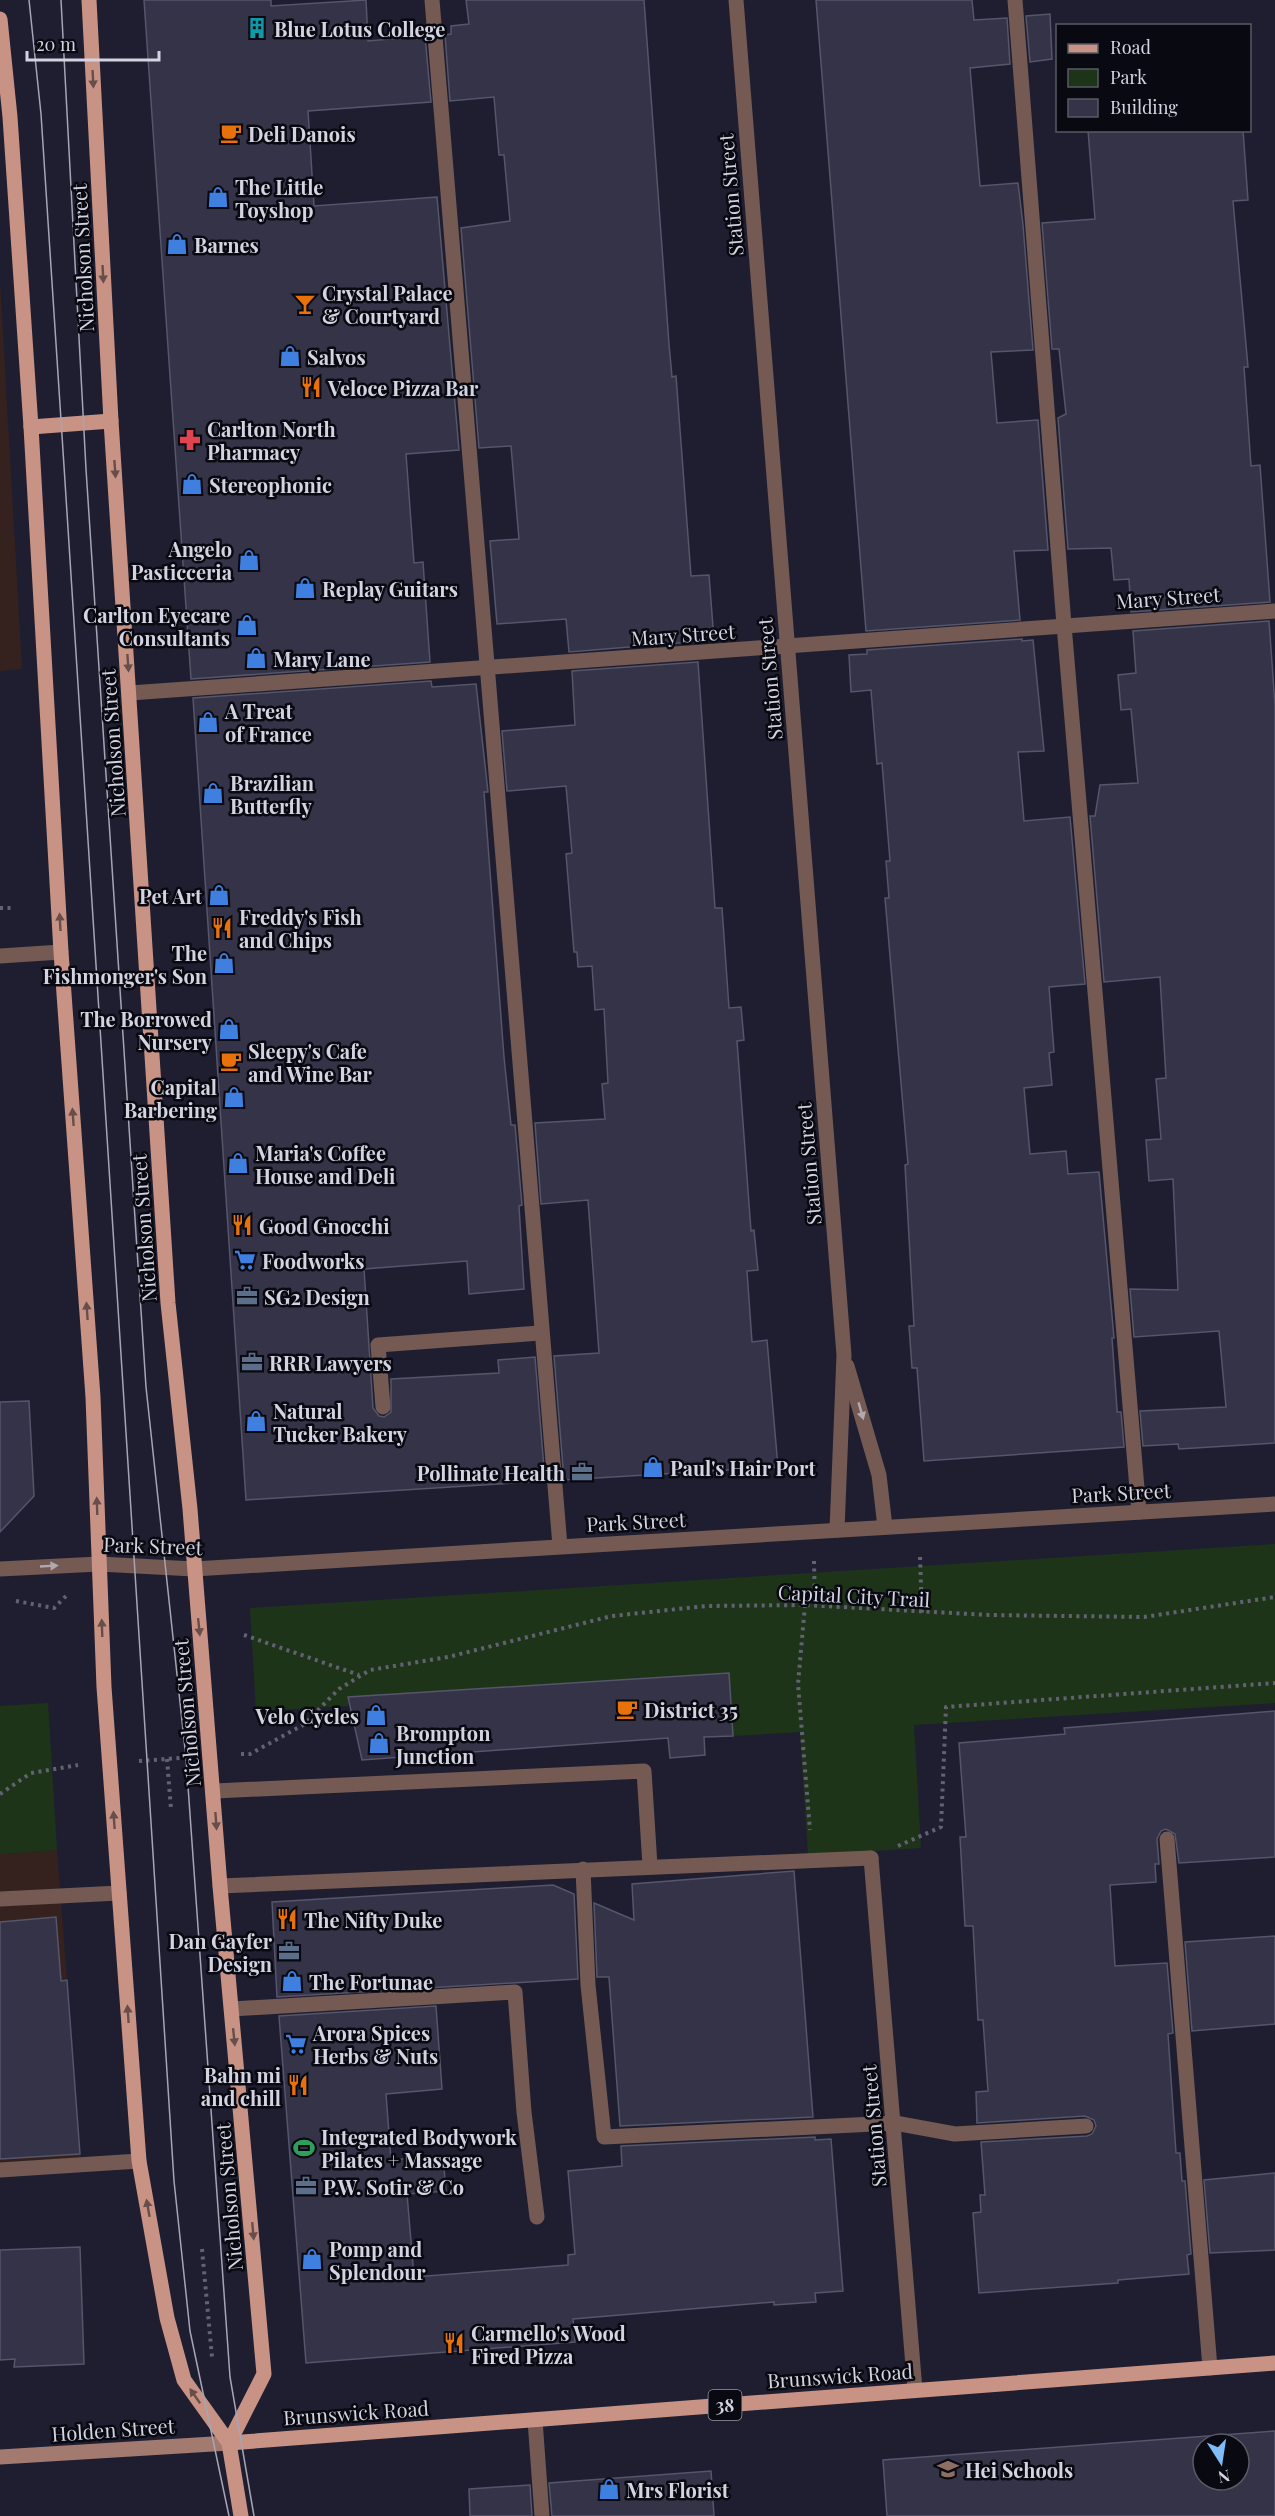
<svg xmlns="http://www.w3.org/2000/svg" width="1275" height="2516" font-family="'Playfair Display',serif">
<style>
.industrial{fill:#35221e}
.green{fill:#1e3419}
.building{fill:#343348;stroke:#55556b;stroke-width:1.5;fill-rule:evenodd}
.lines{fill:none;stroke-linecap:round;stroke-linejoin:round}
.path{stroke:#636273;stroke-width:4;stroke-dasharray:3 4.5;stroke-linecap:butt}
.service{stroke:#745a53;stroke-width:15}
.minor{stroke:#745a53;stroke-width:15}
.tertiary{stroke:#745a53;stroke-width:15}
.secondary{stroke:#a37a6f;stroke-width:15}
.primary{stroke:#c89384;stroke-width:15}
.tram{stroke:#a6a5b5;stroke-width:1.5}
.oneway{fill:#684e4a}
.oneway2{fill:#b2a9af}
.labels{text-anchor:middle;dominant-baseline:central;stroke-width:5;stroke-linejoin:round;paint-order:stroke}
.shield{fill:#090911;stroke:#9696a3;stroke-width:1.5}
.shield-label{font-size:18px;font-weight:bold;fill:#d3d3e1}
.poi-label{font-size:20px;font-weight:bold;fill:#d3d3e1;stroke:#090911;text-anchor:start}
.street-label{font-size:20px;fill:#d3d3e1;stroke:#090911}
</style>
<rect width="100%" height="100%" fill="#1f1e31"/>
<g class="industrial">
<polygon points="0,281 22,669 0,671"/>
<polygon points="57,1850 81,2165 0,2170 0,1854"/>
</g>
<g class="green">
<polygon points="1275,1544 1275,1703 914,1725 921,1848 808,1855 800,1732 733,1736 729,1673 348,1697 348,1706 256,1711 250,1608"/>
<polygon points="48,1703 57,1850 0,1854 0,1706"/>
</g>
<g class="building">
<polygon points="144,0 271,0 271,6 366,0 368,41 425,36 431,102 308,111 314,206 437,197 459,450 406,454 414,563 423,562 430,662 191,679"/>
<polygon points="466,0 644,0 669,344 672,377 676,376 691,576 709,575 714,640 569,652 566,619 497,624 490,541 519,539 511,446 479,448 461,228 510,221 504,155 499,155 494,97 450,101 445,35 451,34 451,26 469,24"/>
<polygon points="816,0 972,0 974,20 1007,18 1010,64 970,68 980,186 1018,183 1023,225 1033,350 991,352 997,423 1038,420 1048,550 1014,551 1020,620 866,631"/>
<polygon points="1050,14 1052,59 1030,62 1026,16"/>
<polygon points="1088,130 1243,130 1248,200 1233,201 1248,367 1244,367 1251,466 1260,465 1270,602 1131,612 1129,579 1114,580 1111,548 1068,549 1058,418 1066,414 1059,349 1052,349 1042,223 1095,219"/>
<polygon points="1269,621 1275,705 1275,1443 1179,1449 1178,1444 1143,1446 1140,1411 1226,1407 1219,1331 1134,1337 1130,1289 1178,1290 1173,1179 1149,1181 1146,1140 1161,1139 1156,1079 1166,1078 1160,977 1104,982 1090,816 1095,816 1100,785 1138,783 1131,709 1121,710 1118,675 1136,673 1133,631"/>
<polygon points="1022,639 1022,641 1033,640 1044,751 1018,752 1024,821 1070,817 1085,984 1049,987 1054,1052 1049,1053 1052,1085 1024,1088 1030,1154 1066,1151 1068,1174 1099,1172 1114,1338 1112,1338 1117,1409 1117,1412 1121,1412 1124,1447 924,1461 917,1368 912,1368 909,1326 914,1326 905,1165 908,1164 885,898 889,898 886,861 890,861 882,763 877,764 871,690 851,692 849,655 867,654 867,650"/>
<polygon points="698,662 715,908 722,908 729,1008 741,1007 744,1040 737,1041 751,1231 754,1230 758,1270 747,1271 752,1342 767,1340 778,1467 564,1480 554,1356 599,1353 588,1200 541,1204 535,1123 605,1119 602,1084 608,1083 604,1009 595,1010 592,966 578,967 577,952 574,952 566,854 572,853 566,786 507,791 502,731 575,725 572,671"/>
<polygon points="431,681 432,687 476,684 488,792 484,792 504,1057 511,1125 515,1125 522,1205 519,1206 524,1289 469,1294 467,1261 364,1269 373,1408 379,1416 384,1417 391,1412 391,1379 499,1373 498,1360 535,1357 545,1481 246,1500 193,698"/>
<polygon points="29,1401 34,1496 0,1532 0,1402"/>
<polygon points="729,1673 733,1736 704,1737 705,1755 670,1758 668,1738 362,1760 348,1697"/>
<polygon points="1275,1711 1275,1857 1179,1863 1175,1834 1166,1829 1161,1831 1157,1839 1159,1864 1155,1864 1156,1882 1110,1885 1115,1966 1167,1963 1173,2033 1168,2034 1176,2153 1180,2153 1182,2181 1185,2181 1191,2254 1187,2255 1189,2274 1118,2280 1118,2283 979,2293 973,2213 981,2212 980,2195 985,2195 981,2142 1087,2136 1092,2134 1096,2126 1094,2120 1085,2116 977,2123 976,2092 988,2091 983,2020 978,2020 973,1926 965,1926 960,1837 966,1837 959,1743 1065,1734 1064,1728"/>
<polygon points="794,1871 813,2117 620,2126 609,1977 597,1977 594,1903 634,1920 632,1884"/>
<polygon points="553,1885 574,1894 578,1979 277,1997 272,1902"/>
<polygon points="56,1917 61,1981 67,1980 80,2154 0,2159 0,1922"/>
<polygon points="1275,1936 1275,2024 1192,2031 1185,1942"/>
<polygon points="436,2006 442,2089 386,2094 391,2160 443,2156 446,2191 407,2194 414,2277 568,2265 568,2255 575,2254 568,2171 622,2166 621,2146 815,2137 815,2140 831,2139 843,2291 815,2293 816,2302 774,2305 774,2302 573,2319 575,2342 306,2363 279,2016"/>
<polygon points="1275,2173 1275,2250 1210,2253 1204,2180"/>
<polygon points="80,2247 84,2364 14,2367 15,2359 0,2360 0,2250"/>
<path d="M1275,2431V2516H887L883,2460ZM1203,2444H1239V2480H1203Z"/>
<polygon points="711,2471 714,2516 552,2516 549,2483"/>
<polygon points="530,2485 532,2516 470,2516 469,2489"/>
</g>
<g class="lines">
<g class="path">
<polyline points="0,908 12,908"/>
<polyline points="920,1557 922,1613"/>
<polyline points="814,1561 815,1606"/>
<polyline points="16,1601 54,1608 66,1596"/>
<polyline points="805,1605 798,1684 810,1830"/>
<polyline points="244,1635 359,1675"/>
<polyline points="241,1754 250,1754 303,1725 339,1689 370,1670 448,1657 612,1616 706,1606 805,1605 989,1615 1144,1617 1275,1597"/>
<polyline points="167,1759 171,1809"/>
<polyline points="139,1761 180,1758"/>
<polyline points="0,1794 31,1773 78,1765"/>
<polyline points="898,1846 941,1827 946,1707 1275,1683"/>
<polyline points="202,2249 212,2357"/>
</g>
<g class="service">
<polyline points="432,0 560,1546"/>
<polyline points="1015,0 1064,625 1139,1512"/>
<polyline points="130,693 1275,611"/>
<polyline points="383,1407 378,1345 540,1333"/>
<polyline points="215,1791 644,1771 650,1866"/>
<polyline points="1167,1839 1210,2368"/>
<polyline points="583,1869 588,1985 604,2137 895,2123 955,2134 1086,2126"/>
<polyline points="220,1886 871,1858"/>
<polyline points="0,1899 119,1893"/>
<polyline points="232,2009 515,1992 524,2112 537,2217"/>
<polyline points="0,2170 139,2161"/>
<polyline points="535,2420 542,2516"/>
</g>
<g class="minor">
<polyline points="736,0 844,1355 837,1530"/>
<polyline points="0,956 61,952"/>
<polyline points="847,1366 879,1475 885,1527"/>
<polyline points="0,1569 99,1564"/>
<polyline points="871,1858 915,2390"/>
</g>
<polyline class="tertiary" points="99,1564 194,1569 1275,1504"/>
<polyline class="secondary" points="0,2457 229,2443"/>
<g class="primary">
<polyline points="89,0 111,421 168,1303 190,1509 220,1886 264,2374 229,2443"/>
<polyline points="0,19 10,117 31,427 61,952 93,1397 104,1687 139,2161 167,2318 184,2380 229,2443 241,2516"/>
<polyline points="31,427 111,421"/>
<polyline points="229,2443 1275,2363"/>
</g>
<g class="tram">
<polyline points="29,0 41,114 64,466 174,2181 190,2331 229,2516"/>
<polyline points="61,0 86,469 146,1387 186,1758 230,2377 254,2516"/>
</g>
</g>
<defs><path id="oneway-solid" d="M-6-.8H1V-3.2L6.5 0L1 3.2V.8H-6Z" transform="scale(1.5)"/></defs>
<g class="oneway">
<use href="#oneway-solid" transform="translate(93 79) rotate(87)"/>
<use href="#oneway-solid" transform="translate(103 274) rotate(87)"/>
<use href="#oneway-solid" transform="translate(115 469) rotate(86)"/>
<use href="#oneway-solid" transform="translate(128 663) rotate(86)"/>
<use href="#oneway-solid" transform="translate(60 922) rotate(-93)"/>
<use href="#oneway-solid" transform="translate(73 1117) rotate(-94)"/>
<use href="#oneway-solid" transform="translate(87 1311) rotate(-94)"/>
<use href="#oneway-solid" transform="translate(97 1506) rotate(-92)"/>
<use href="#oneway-solid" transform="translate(199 1627) rotate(84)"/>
<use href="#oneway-solid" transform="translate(102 1628) rotate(-92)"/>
<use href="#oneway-solid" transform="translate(114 1820) rotate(-94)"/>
<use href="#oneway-solid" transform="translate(216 1821) rotate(86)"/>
<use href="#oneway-solid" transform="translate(128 2014) rotate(-94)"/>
<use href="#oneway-solid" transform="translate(234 2037) rotate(84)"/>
<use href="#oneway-solid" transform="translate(148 2208) rotate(-100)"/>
<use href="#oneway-solid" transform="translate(253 2231) rotate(85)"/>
<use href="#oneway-solid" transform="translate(195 2396) rotate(-125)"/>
</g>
<g class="oneway2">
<use href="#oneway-solid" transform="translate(861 1411) rotate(74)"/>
<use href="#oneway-solid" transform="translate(49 1566) rotate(-3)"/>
</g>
<defs>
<symbol id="building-bare" viewBox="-9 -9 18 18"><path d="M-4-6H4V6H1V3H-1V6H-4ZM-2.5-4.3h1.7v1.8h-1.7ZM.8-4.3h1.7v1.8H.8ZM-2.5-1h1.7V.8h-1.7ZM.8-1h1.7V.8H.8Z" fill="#0f9aa8" stroke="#090911" stroke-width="2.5" paint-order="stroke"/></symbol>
<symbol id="cafe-bare" viewBox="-9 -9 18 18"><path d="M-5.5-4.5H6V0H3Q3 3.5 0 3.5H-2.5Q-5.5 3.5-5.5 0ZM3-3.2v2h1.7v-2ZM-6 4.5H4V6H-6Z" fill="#e8710a" stroke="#090911" stroke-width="2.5" paint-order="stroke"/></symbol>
<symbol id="shop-bare" viewBox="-9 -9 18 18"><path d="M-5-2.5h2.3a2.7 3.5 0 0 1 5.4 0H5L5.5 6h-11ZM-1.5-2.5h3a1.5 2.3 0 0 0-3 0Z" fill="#3f7fe0" stroke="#090911" stroke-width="2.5" paint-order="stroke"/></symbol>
<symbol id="bar-bare" viewBox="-9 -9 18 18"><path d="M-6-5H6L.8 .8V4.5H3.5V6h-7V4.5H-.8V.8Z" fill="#e8710a" stroke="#090911" stroke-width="2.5" paint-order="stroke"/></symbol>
<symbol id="restaurant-bare" viewBox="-9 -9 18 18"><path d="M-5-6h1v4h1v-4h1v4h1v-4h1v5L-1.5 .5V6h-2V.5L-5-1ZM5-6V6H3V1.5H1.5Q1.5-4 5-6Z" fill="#e8710a" stroke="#090911" stroke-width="2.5" paint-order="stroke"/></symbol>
<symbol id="pharmacy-bare" viewBox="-9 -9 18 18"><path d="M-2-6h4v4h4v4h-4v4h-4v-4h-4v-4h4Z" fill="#e0444e" stroke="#090911" stroke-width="2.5" paint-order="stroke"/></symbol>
<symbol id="supermarket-bare" viewBox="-9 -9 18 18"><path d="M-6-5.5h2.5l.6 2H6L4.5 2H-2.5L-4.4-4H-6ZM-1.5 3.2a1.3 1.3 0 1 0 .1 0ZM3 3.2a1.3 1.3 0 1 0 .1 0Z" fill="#3f7fe0" stroke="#090911" stroke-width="2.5" paint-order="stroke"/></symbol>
<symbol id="office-bare" viewBox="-9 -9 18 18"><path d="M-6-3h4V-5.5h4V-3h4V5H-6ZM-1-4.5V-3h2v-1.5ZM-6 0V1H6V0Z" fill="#5c6f8a" stroke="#090911" stroke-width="2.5" paint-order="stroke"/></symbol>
<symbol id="stadium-bare" viewBox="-9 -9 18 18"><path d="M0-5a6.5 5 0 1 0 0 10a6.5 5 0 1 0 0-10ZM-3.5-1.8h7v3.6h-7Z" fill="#2e9e5b" stroke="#090911" stroke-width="2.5" paint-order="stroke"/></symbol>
<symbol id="school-bare" viewBox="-9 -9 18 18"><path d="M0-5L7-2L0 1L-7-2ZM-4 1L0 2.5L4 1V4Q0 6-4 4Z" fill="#8d6e63" stroke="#090911" stroke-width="2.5" paint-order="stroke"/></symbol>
</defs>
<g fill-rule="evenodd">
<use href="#building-bare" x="242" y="13" width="30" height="30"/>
<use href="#cafe-bare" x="216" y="118" width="30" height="30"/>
<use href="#shop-bare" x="203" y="182" width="30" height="30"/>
<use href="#shop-bare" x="162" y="229" width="30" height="30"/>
<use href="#bar-bare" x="290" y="289" width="30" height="30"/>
<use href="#shop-bare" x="275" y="341" width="30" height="30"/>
<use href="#restaurant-bare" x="296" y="372" width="30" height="30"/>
<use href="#pharmacy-bare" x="175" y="425" width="30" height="30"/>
<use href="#shop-bare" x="177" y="469" width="30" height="30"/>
<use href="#shop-bare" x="234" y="545" width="30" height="30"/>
<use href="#shop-bare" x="290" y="573" width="30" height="30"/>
<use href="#shop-bare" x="232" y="610" width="30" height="30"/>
<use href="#shop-bare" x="241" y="643" width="30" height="30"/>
<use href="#shop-bare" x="193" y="707" width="30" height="30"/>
<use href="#shop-bare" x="198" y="778" width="30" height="30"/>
<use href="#shop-bare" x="204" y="880" width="30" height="30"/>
<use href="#restaurant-bare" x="207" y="913" width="30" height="30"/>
<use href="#shop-bare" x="209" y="948" width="30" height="30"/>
<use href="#shop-bare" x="214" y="1014" width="30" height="30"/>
<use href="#cafe-bare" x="216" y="1046" width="30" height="30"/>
<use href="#shop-bare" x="219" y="1082" width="30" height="30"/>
<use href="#shop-bare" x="223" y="1148" width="30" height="30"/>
<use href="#restaurant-bare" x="227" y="1210" width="30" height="30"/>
<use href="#supermarket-bare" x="230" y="1245" width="30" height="30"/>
<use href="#office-bare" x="232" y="1281" width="30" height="30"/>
<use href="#office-bare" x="237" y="1347" width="30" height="30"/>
<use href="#shop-bare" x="241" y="1406" width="30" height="30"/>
<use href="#shop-bare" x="638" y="1452" width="30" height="30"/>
<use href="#office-bare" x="567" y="1457" width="30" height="30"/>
<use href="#cafe-bare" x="612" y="1694" width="30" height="30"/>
<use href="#shop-bare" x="361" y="1700" width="30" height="30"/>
<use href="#shop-bare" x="364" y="1728" width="30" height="30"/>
<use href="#restaurant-bare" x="272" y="1904" width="30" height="30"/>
<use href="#office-bare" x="274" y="1936" width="30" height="30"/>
<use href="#shop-bare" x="277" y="1966" width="30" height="30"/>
<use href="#supermarket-bare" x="281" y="2029" width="30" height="30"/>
<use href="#restaurant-bare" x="283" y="2070" width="30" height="30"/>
<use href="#stadium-bare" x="289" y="2133" width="30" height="30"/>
<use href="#office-bare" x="291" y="2171" width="30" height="30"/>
<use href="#shop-bare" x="297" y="2244" width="30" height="30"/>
<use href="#restaurant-bare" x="439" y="2328" width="30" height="30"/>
<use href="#school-bare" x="933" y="2454" width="30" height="30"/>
<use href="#shop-bare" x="594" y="2474" width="30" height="30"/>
</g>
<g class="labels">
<rect class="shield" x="708.5" y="2390" width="33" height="30" rx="4.5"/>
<g class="shield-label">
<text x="725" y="2405">38</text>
</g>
<g class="poi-label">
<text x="274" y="28">Blue Lotus College</text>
<text x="248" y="133">Deli Danois</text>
<text x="235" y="186">The Little<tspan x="235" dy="23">Toyshop</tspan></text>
<text x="194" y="244">Barnes</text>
<text x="322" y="292">Crystal Palace<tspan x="322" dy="23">&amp; Courtyard</tspan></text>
<text x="307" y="356">Salvos</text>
<text x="328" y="387">Veloce Pizza Bar</text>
<text x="207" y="428">Carlton North<tspan x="207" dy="23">Pharmacy</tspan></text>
<text x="209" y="484">Stereophonic</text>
<text x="232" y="548" text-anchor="end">Angelo<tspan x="232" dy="23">Pasticceria</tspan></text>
<text x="322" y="588">Replay Guitars</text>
<text x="230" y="614" text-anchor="end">Carlton Eyecare<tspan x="230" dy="23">Consultants</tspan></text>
<text x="273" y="658">Mary Lane</text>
<text x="225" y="710">A Treat<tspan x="225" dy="23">of France</tspan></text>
<text x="230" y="782">Brazilian<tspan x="230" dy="23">Butterfly</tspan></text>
<text x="202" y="895" text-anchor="end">Pet Art</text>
<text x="239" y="916">Freddy's Fish<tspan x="239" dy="23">and Chips</tspan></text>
<text x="207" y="952" text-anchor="end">The<tspan x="207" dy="23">Fishmonger's Son</tspan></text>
<text x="212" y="1018" text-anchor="end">The Borrowed<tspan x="212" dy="23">Nursery</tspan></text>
<text x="248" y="1050">Sleepy's Cafe<tspan x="248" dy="23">and Wine Bar</tspan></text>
<text x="217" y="1086" text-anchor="end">Capital<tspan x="217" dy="23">Barbering</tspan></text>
<text x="255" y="1152">Maria's Coffee<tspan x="255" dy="23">House and Deli</tspan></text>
<text x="259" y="1225">Good Gnocchi</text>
<text x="262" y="1260">Foodworks</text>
<text x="264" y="1296">SG2 Design</text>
<text x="269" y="1362">RRR Lawyers</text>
<text x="273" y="1410">Natural<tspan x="273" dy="23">Tucker Bakery</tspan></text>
<text x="670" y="1467">Paul's Hair Port</text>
<text x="565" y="1472" text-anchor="end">Pollinate Health</text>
<text x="644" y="1709">District 35</text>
<text x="359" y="1715" text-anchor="end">Velo Cycles</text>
<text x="396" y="1732">Brompton<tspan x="396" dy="23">Junction</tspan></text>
<text x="304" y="1919">The Nifty Duke</text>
<text x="272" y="1940" text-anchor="end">Dan Gayfer<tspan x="272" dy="23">Design</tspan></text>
<text x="309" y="1981">The Fortunae</text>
<text x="313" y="2032">Arora Spices<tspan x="313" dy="23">Herbs &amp; Nuts</tspan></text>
<text x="281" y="2074" text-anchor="end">Bahn mi<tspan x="281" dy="23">and chill</tspan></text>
<text x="321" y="2136">Integrated Bodywork<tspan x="321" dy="23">Pilates + Massage</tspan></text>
<text x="323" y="2186">P.W. Sotir &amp; Co</text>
<text x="329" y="2248">Pomp and<tspan x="329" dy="23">Splendour</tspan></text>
<text x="471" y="2332">Carmello's Wood<tspan x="471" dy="23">Fired Pizza</tspan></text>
<text x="965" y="2469">Hei Schools</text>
<text x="626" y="2489">Mrs Florist</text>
</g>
<g class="street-label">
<text transform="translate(730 195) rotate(-95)">Station Street</text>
<text transform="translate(82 258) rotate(-93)">Nicholson Street</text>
<text transform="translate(1168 597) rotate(-4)">Mary Street</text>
<text transform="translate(683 634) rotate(-4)">Mary Street</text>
<text transform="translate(769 679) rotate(-95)">Station Street</text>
<text transform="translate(112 743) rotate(-94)">Nicholson Street</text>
<text transform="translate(808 1164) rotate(-95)">Station Street</text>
<text transform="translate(143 1228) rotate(-94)">Nicholson Street</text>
<text transform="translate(1121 1492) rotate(-3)">Park Street</text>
<text transform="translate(636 1521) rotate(-3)">Park Street</text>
<text transform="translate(153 1545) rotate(2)">Park Street</text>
<text transform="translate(854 1595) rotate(3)">Capital City Trail</text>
<text transform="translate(186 1713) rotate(-95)">Nicholson Street</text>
<text transform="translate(873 2126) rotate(-95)">Station Street</text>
<text transform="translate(228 2197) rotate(-95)">Nicholson Street</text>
<text transform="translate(840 2375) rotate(-4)">Brunswick Road</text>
<text transform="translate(356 2412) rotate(-4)">Brunswick Road</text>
<text transform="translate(113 2429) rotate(-4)">Holden Street</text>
</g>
</g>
<rect x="1056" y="24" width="195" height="108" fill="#090911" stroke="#5a5a64" stroke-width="1.5"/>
<rect x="1068" y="44" width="30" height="9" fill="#c89384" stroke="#5a5a64" stroke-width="1.5"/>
<text x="1110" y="54" font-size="18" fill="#d3d3e1">Road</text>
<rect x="1068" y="69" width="30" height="18" fill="#1e3419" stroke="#5a5a64" stroke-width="1.5"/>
<text x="1110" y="84" font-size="18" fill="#d3d3e1">Park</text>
<rect x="1068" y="99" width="30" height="18" fill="#343348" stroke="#5a5a64" stroke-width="1.5"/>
<text x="1110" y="114" font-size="18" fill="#d3d3e1">Building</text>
<g transform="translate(1221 2462) rotate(168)"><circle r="28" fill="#090911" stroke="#5a5a64" stroke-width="1.5"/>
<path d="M0-4.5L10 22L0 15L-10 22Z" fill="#7fbdfa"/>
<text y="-9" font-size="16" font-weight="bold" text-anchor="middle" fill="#d3d3e1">N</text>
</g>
<path d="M27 51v9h132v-9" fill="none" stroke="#d3d3e1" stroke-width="3"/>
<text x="36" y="51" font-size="18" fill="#d3d3e1" stroke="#090911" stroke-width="4.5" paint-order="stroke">20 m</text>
</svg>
